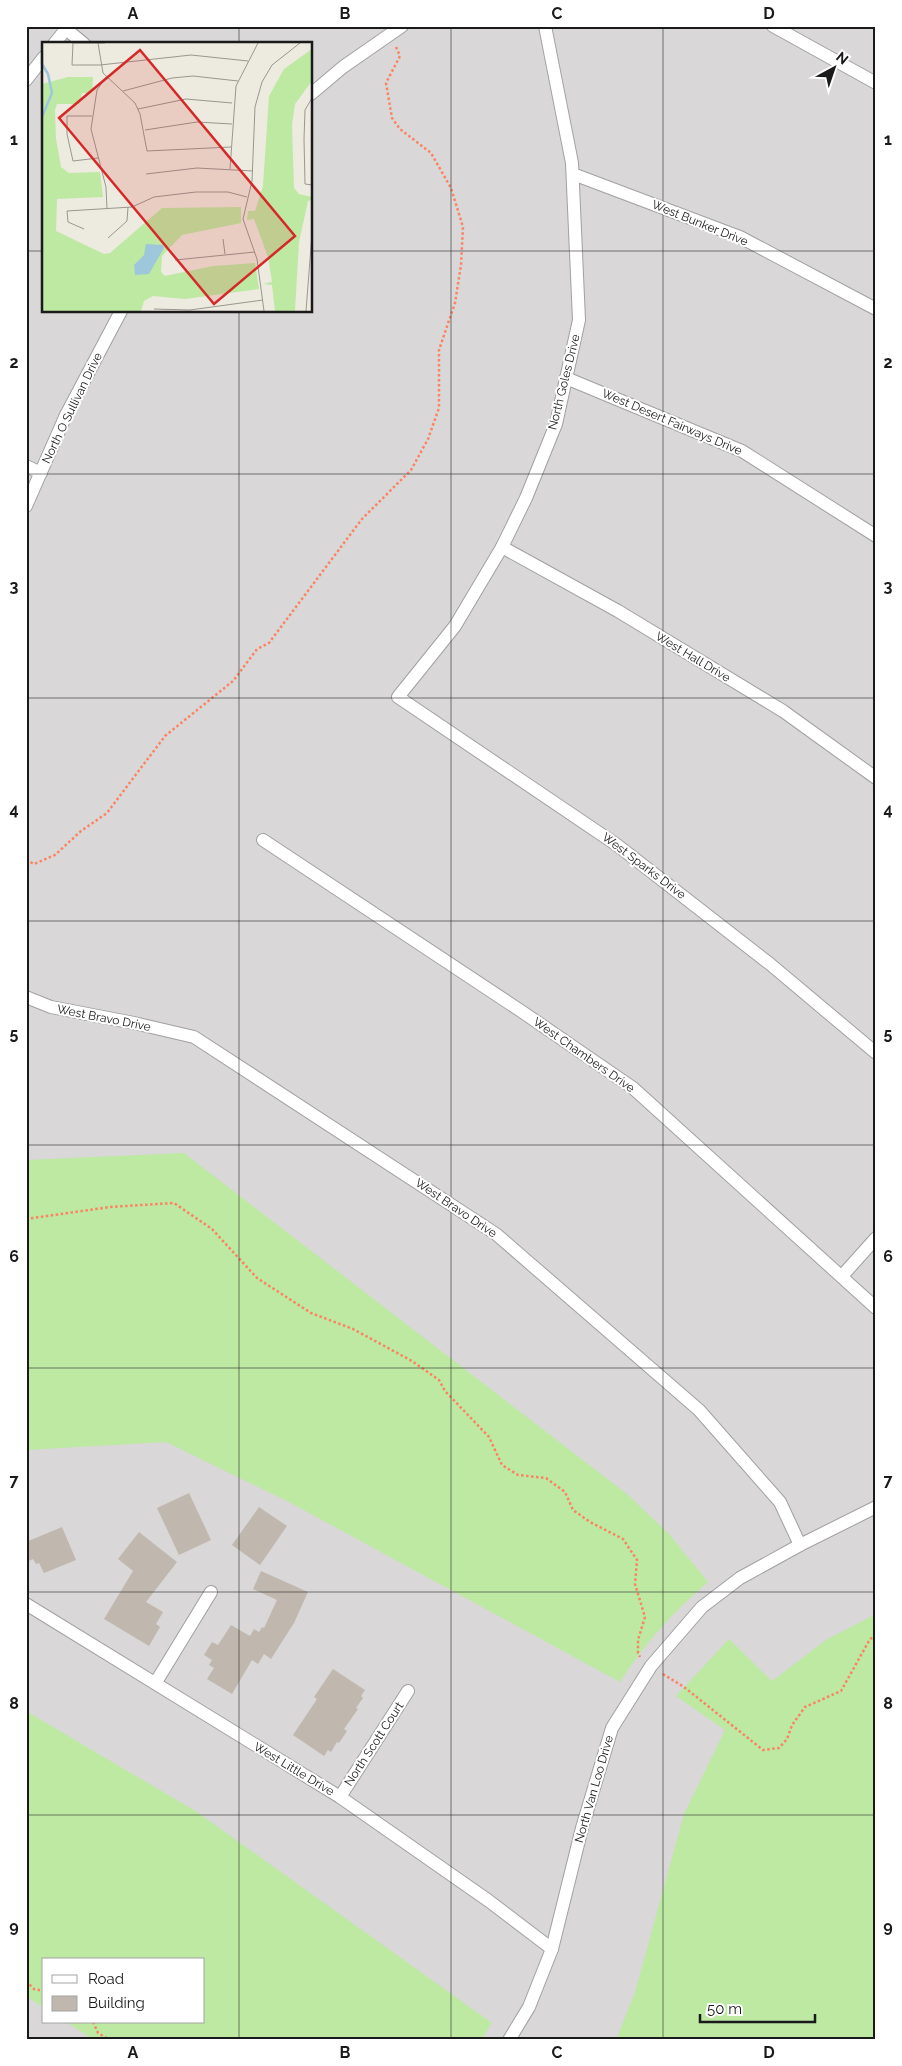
<svg xmlns="http://www.w3.org/2000/svg" width="902" height="2066" font-family="Raleway,sans-serif">
<style>
.residential{fill:#d9d7d7;fill-rule:evenodd}
.grass{fill:#bde9a3}
.building{fill:#c0b8af}
.lines{fill:none;stroke-linecap:round;stroke-linejoin:round}
.street-casing{stroke:#a1a1a1;stroke-width:14}
.path{stroke:#fc8361;stroke-width:2.5;stroke-dasharray:2.5 2.5;stroke-linecap:butt}
.street{stroke:#fff;stroke-width:12}
.grid{fill:none;stroke:#1a1a1a;stroke-width:1;stroke-opacity:0.55}
.labels{text-anchor:middle;dominant-baseline:central;stroke-width:4;stroke-linejoin:round;paint-order:stroke}
.street-label{font-size:12px;fill:#1a1a1a;stroke:#fff}
.inset-river{fill:none;stroke:#9ec7dc;stroke-width:2.5}
.inset-road{fill:none;stroke:#999790;stroke-width:1}
.view{fill:#d62828;fill-opacity:0.15;stroke:#d62828;stroke-width:2.5}
.inset-edge{fill:none;stroke:#1a1a1a;stroke-width:2.5}
.neatline{fill:none;stroke:#1a1a1a;stroke-width:2}
.grid-label{font-size:16px;text-anchor:middle;font-weight:bold;fill:#1a1a1a}
</style>
<rect width="100%" height="100%" fill="#edeadf"/>
<path class="residential" d="M26,26H876V2040H26ZM44,44H311V311H44ZM44,1960H204V2022H44Z"/>
<g class="grass">
<path d="M184,1153L627,1494L669,1534L708,1582C674,1611 644,1644 620,1682L289,1502L166,1442L26,1450V1160Z"/>
<polygon points="876,1614 876,2040 616,2040 635,1992 684,1814 725,1730 676,1696 729,1639 772,1681 826,1640"/>
<polygon points="26,1711 197,1812 492,2023 481,2040 94,2040 66,2022 204,2022 204,1960 44,1960 44,2008 26,1996"/>
</g>
<g class="building">
<polygon points="189,1493 211,1540 179,1555 157,1508"/>
<polygon points="259,1507 287,1526 260,1565 232,1545"/>
<polygon points="62,1527 76,1560 44,1573 39,1563 36,1564 33,1559 26,1562 26,1542"/>
<polygon points="139,1532 177,1562 146,1602 163,1612 156,1624 160,1627 149,1646 104,1619 133,1571 118,1559"/>
<polygon points="261,1571 308,1592 294,1623 271,1659 264,1654 258,1664 252,1660 232,1694 207,1679 214,1668 209,1665 212,1660 204,1655 212,1642 218,1645 231,1625 250,1636 254,1629 259,1632 262,1627 264,1628 277,1600 253,1589"/>
<polygon points="333,1669 365,1690 361,1696 363,1698 356,1708 358,1709 344,1729 347,1731 339,1743 337,1742 331,1752 328,1750 324,1756 293,1735 317,1699 314,1697"/>
</g>
<g class="lines">
<defs>
<g id="street">
<polyline points="545,26 572,163 579,320 556,424 526,498 502,547 455,626 398,697 617,845 770,964 876,1053"/>
<polyline points="773,26 876,83"/>
<polyline points="54,44 66,29 84,44"/>
<polyline points="26,80 44,57"/>
<polyline points="311,94 343,67 402,26"/>
<polyline points="573,174 740,237 876,309"/>
<polyline points="566,378 742,451 876,536"/>
<polyline points="26,466 41,473"/>
<polyline points="26,506 66,415 121,311"/>
<polyline points="502,547 618,611 783,711 876,778"/>
<polyline points="263,840 521,1011 633,1088 876,1308"/>
<polyline points="26,997 51,1007 134,1023 194,1037 496,1234 699,1410 780,1502 800,1545"/>
<polyline points="842,1276 876,1238"/>
<polyline points="26,1604 340,1797 489,1901 552,1949"/>
<polyline points="156,1682 211,1592"/>
<polyline points="340,1797 408,1691"/>
<polyline points="509,2040 529,2007 552,1949 582,1828 612,1728 651,1666 702,1607 740,1578 800,1545 876,1507"/>
</g>
</defs>
<use href="#street" class="street-casing"/>
<g class="path">
<polyline points="26,860 34,864 55,855 81,831 107,813 165,736 233,681 257,649 269,643 362,519 411,470 428,439 439,408 439,350 455,303 461,265 463,227 451,188 431,153 400,129 392,118 386,83 400,56 396,47"/>
<polyline points="26,1219 110,1207 174,1203 212,1229 257,1278 311,1313 353,1329 412,1361 439,1380 445,1391 489,1437 502,1465 518,1475 546,1478 565,1492 573,1510 590,1522 623,1539 637,1560 635,1584 645,1617 638,1640 638,1653 640,1657"/>
<polyline points="663,1674 684,1687 763,1750 779,1748 787,1739 792,1725 805,1707 841,1691 870,1639 876,1636"/>
<polyline points="26,1981 34,1989 44,1991"/>
<polyline points="93,2022 98,2033 110,2040"/>
</g>
<use href="#street" class="street"/>
</g>
<path class="grid" d="M239,26V44M451,26V2040M663,26V2040M26,251H44M311,251H876M239,311V2040M26,474H876M26,698H876M26,921H876M26,1145H876M26,1368H876M26,1592H876M26,1815H876"/>
<g class="labels">
<g class="street-label">
<text transform="translate(700 223) rotate(22)">West Bunker Drive</text>
<text transform="translate(564 382) rotate(-76)">North Goles Drive</text>
<text transform="translate(72 408) rotate(-64)">North O Sullivan Drive</text>
<text transform="translate(672 422) rotate(23)">West Desert Fairways Drive</text>
<text transform="translate(693 657) rotate(31)">West Hall Drive</text>
<text transform="translate(644 866) rotate(37)">West Sparks Drive</text>
<text transform="translate(104 1018) rotate(11)">West Bravo Drive</text>
<text transform="translate(584 1055) rotate(35)">West Chambers Drive</text>
<text transform="translate(456 1208) rotate(34)">West Bravo Drive</text>
<text transform="translate(374 1744) rotate(-57)">North Scott Court</text>
<text transform="translate(294 1769) rotate(31)">West Little Drive</text>
<text transform="translate(594 1789) rotate(-74)">North Van Loo Drive</text>
</g>
</g>
<g transform="translate(42 42)">
<rect width="270" height="270" fill="#edeadf"/>
<path d="M270,7V39L253,62L250,83L252,146L257,152L270,155V158L266,159L257,200L253,269H233L230,243L221,242L230,240L226,215L212,177L205,178L206,169H213L221,144L227,54L242,27ZM26,35H51L50,51H40L37,62H15L13,68L14,97L19,125L27,131L58,130L61,155L15,157L14,189L62,212L68,211L120,166L199,165V181L140,193L120,214L119,230L123,234L171,224L213,221L217,247L143,257L111,254L102,259L99,269H0V42Z" fill="#bde9a3"/>
<path d="M104,202L121,203L122,206L107,232L93,233L92,223L102,213Z" fill="#9ec7dc"/>
<path class="inset-river" d="M0,10V22L6,32L10,51L0,75"/>
<path class="inset-road" d="M56,1L61,31L93,61L98,72L105,109L189,105M63,1H31L30,23H58L149,13L206,19M64,35L55,48L49,87L64,145L65,167M81,49L130,36L151,34L196,39M270,56L263,68L262,97L263,142L270,143M96,67L144,57L190,61M50,74H25V92L31,119L56,116M103,88L155,80L190,82M188,127L194,44L216,1M104,132L155,126L211,129M42,187L26,180L25,169L90,165L112,155L154,150H186L205,155M66,196L85,179L86,165M181,197L183,212M133,218L213,210M112,267L148,268L221,258M222,269L215,217L201,177L210,139L213,65L220,40L230,23L258,1M264,269L270,192"/>
<path class="view" d="M98,8L253,194L172,262L17,76Z"/>
<rect width="270" height="270" class="inset-edge"/>
</g>
<rect width="902" height="2066" fill="none" stroke="#ffffff" stroke-width="55"/>
<rect x="42" y="1958" width="162" height="65" fill="#ffffff" stroke="#a3a3a3"/>
<rect x="52" y="1975" width="25" height="8" fill="#ffffff" stroke="#a3a3a3"/>
<text x="88" y="1984" font-size="15" fill="#1a1a1a">Road</text>
<rect x="52" y="1996" width="25" height="15" fill="#c0b8af" stroke="#a3a3a3"/>
<text x="88" y="2008" font-size="15" fill="#1a1a1a">Building</text>
<g transform="translate(834 68) rotate(40)" stroke="#ffffff" stroke-width="4" paint-order="stroke">
<path d="M0-4L9 19L0 12L-9 19Z" fill="#1a1a1a"/>
<text y="-8" font-size="14" font-weight="bold" text-anchor="middle" fill="#1a1a1a">N</text>
</g>
<path d="M700 2014v8h115v-8" fill="none" stroke="#1a1a1a" stroke-width="2.5"/>
<text x="707" y="2014" font-size="15" fill="#1a1a1a" stroke="#ffffff" stroke-width="4" paint-order="stroke">50 m</text>
<rect x="28" y="28" width="846" height="2010" class="neatline"/>
<g class="grid-label">
<text x="133" y="19">A</text>
<text x="345" y="19">B</text>
<text x="557" y="19">C</text>
<text x="769" y="19">D</text>
<text x="14" y="145">1</text>
<text x="888" y="145">1</text>
<text x="14" y="368">2</text>
<text x="888" y="368">2</text>
<text x="14" y="592">3</text>
<text x="888" y="592">3</text>
<text x="14" y="815">4</text>
<text x="888" y="815">4</text>
<text x="14" y="1039">5</text>
<text x="888" y="1039">5</text>
<text x="14" y="1262">6</text>
<text x="888" y="1262">6</text>
<text x="14" y="1486">7</text>
<text x="888" y="1486">7</text>
<text x="14" y="1709">8</text>
<text x="888" y="1709">8</text>
<text x="14" y="1932">9</text>
<text x="888" y="1932">9</text>
<text x="133" y="2058">A</text>
<text x="345" y="2058">B</text>
<text x="557" y="2058">C</text>
<text x="769" y="2058">D</text>
</g>
</svg>
